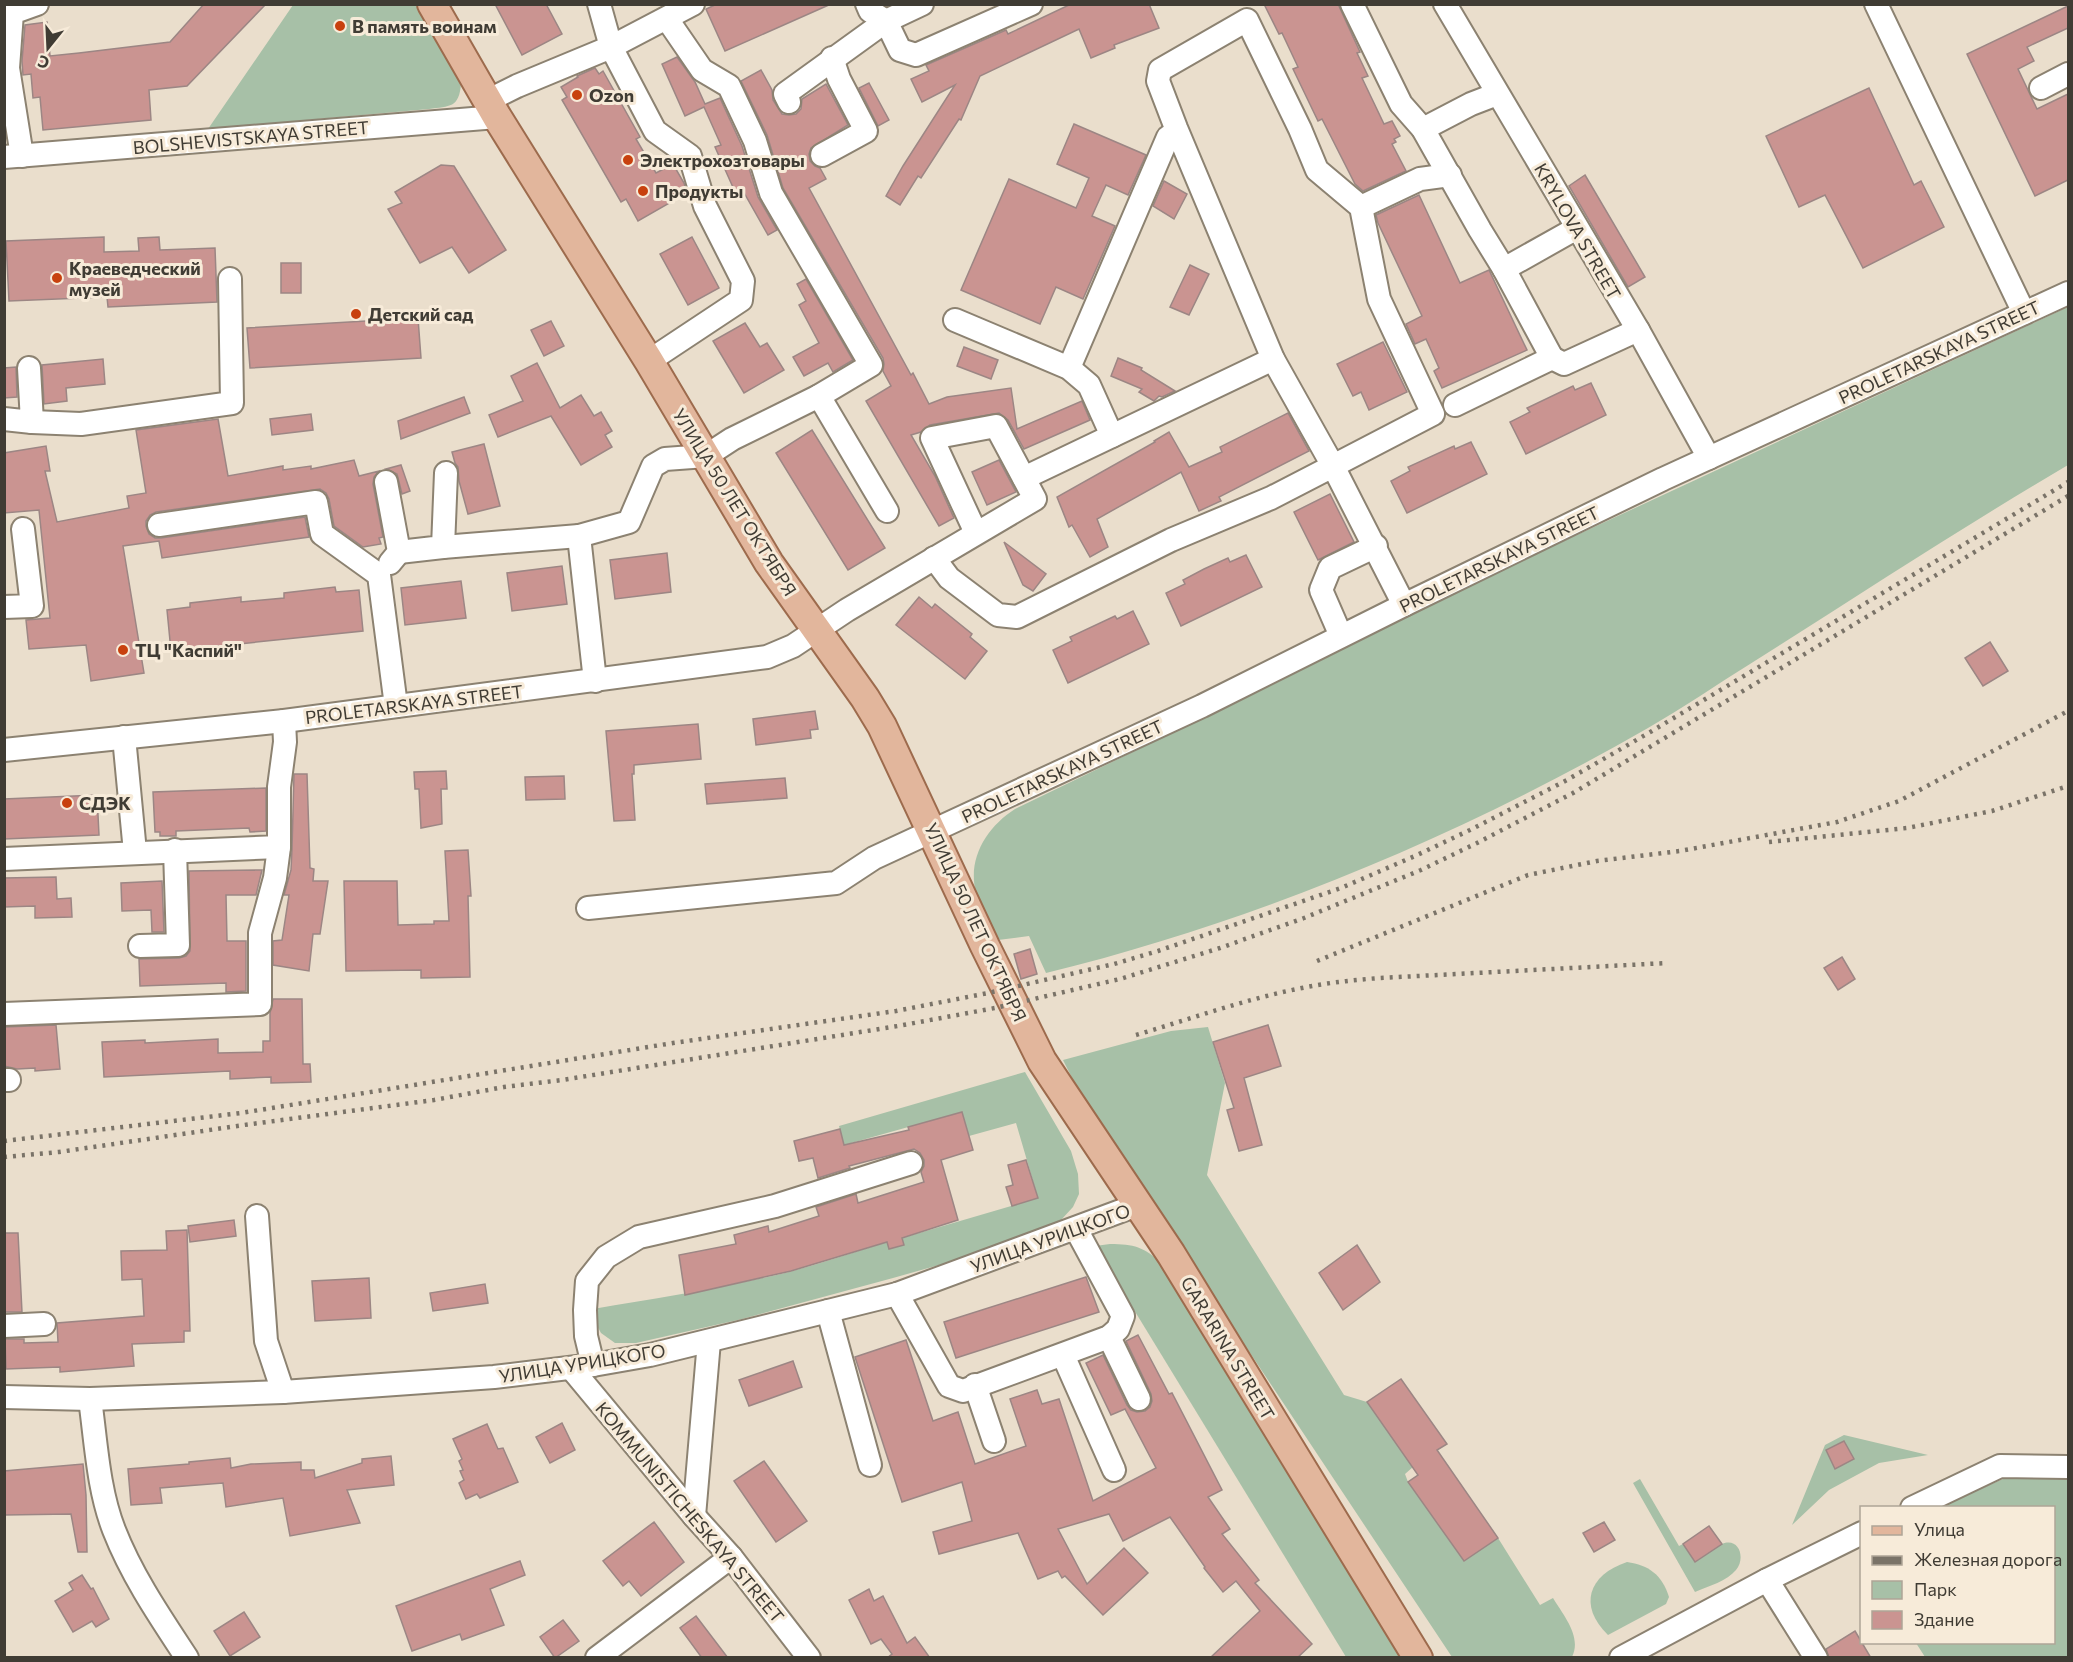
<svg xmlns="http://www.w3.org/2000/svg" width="2073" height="1662" font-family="Commissioner,sans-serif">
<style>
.green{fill:#a7c0a7}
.building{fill:#ca9491;stroke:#9c8684;stroke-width:1.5}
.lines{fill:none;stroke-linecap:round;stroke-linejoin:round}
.minor-casing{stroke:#8c8271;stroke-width:26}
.major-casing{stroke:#9d6b4d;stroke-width:32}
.minor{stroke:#fff;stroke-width:22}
.major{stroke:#e2b69c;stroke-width:28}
.rail{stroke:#7a7368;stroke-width:4.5;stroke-dasharray:3 6;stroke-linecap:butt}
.poi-dot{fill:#c8410e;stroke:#f7ebd9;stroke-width:2}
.labels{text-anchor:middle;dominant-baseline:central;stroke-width:6;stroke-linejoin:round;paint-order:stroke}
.poi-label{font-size:18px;font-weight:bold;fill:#403c34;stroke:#f7ebd9;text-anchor:start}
.street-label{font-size:18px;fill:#403c34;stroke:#f7ebd9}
</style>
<rect width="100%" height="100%" fill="#eadecc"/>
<g class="green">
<path d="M293,5H416L461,84C459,108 450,106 429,109L208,129Z"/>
<path d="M2068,307V465C1961,528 1856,597 1750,664C1716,685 1683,708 1648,728C1460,836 1257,921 1046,973L1029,936L998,940C991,925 980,909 976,893C967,858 987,827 1015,809L1207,716L1426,605Z"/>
<path d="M1208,1027L1225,1083L1207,1175L1344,1395L1367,1402L1413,1467L1405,1474L1408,1482L1464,1561L1498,1538L1540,1605L1553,1598C1564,1616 1582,1637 1572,1657H1452L1181,1249L1078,1090L1063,1060L1171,1031Z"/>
<path d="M1025,1072L1071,1151L1078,1174L1079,1194L1073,1207L1061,1220L1048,1229L985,1252L893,1278L742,1319L636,1343H615L601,1333L594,1320L593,1309C659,1298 724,1288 789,1272C822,1263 854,1252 887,1242L889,1249L904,1245L902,1238L1038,1198L1016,1123L969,1136L962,1112L844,1145L839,1126Z"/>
<path d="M1110,1244C1134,1244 1144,1247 1161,1263L1404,1657H1346L1095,1246Z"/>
<polygon points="1844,1435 1928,1455 1879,1463 1829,1490 1792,1525 1825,1445"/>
<polygon points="2033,1478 2068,1479 2068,1657 1925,1657 1916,1643 2054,1642 2054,1508 1940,1507 2003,1479"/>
<path d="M1640,1479L1679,1546L1683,1544L1695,1562C1704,1557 1712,1548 1722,1544C1739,1537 1746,1558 1736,1570C1727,1581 1709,1586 1695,1592L1633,1483Z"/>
<path d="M1627,1562C1649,1565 1662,1575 1669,1597L1666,1604L1608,1635C1578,1606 1588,1575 1627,1562Z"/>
</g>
<g class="building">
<polygon points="204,4 266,4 187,86 149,90 151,120 43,130 40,97 33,98 31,74 23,75 22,61 25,25 47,22 50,56 79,53 170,42"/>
<polygon points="495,4 546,4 562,34 522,55"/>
<polygon points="717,4 831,4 725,51 706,9"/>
<polygon points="1071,4 1149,4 1159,28 1114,45 1115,48 1091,58 1079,29 980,76 961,120 959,119 921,178 918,176 900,205 886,196 903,166 955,85 922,102 911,79 929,71 926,65 1006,30 1008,34"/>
<polygon points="1264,4 1338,4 1360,52 1357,53 1368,76 1362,78 1384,124 1392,121 1400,136 1394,139 1396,142 1392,144 1406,171 1363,191 1355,184 1322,119 1318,121 1293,69 1298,67 1282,33 1279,34"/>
<polygon points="2068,6 2068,28 2027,47 2034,61 2018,69 2037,109 2068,94 2068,180 2035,196 1967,54"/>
<polygon points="677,57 695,82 705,104 720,98 742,146 758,197 777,230 768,235 743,191 736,194 715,147 721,145 704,107 685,116 662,64"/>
<polygon points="595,68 599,74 603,71 640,137 636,139 656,173 673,164 684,183 687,193 638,221 626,199 621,202 562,100 567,97 561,87 578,77 577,76"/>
<polygon points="761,70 772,90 773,100 782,114 789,115 796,114 801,109 802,99 826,84 848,125 811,148 809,154 810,161 815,166 820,168 826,179 809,188 911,375 913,373 929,404 947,397 1011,388 1017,429 1082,401 1090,420 1024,449 1008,420 999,413 930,425 921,432 911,435 935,476 954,518 939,526 866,401 891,386 883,371 884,364 883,358 783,188 767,135 741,81"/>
<polygon points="869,83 889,120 878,126 859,88"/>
<polygon points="1869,88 1914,185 1921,181 1944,227 1863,268 1825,195 1799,207 1766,136"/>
<polygon points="1074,124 1146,155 1128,195 1106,185 1092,216 1115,226 1083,299 1056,287 1040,324 961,290 1009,179 1076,208 1089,178 1057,164"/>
<polygon points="441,165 454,166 506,250 469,273 452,247 420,263 388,209 402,203 395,192"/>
<polygon points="1585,175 1645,277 1628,287 1569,186"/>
<polygon points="1164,181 1187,194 1174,219 1153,206"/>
<polygon points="1419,195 1460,283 1489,270 1527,350 1442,388 1434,371 1439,368 1426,339 1415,344 1406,324 1422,316 1378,223 1376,215"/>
<polygon points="104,237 104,252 139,251 138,238 159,237 160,250 215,248 217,302 108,307 107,297 9,301 6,241"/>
<polygon points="692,237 719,288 688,305 660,254"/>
<rect x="281" y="263" width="20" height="30"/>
<polygon points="1190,265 1209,274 1189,315 1170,307"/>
<polygon points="806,279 853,360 833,372 828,363 804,376 793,357 819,343 799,305 806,301 797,284"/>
<polygon points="418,318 421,358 250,368 247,328"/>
<polygon points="551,321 564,346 544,356 531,330"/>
<polygon points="745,323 760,347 767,343 784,370 744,393 713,341"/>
<polygon points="1383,342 1407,392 1369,410 1361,392 1353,396 1337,364"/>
<polygon points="964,347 998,360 991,379 957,366"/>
<polygon points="1118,358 1142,368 1141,370 1175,391 1162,397 1159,396 1154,401 1139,392 1142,389 1111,376"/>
<polygon points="103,359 105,384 66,388 67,401 44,404 42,365"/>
<polygon points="537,363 560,408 581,395 594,416 601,412 612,431 605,435 612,447 581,465 551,416 498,437 489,415 523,401 511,376"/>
<polygon points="16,367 17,397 4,398 4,368"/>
<polygon points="1591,383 1606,415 1526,454 1510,422 1530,412 1527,408 1573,386 1575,390"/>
<polygon points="464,397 470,413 401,439 398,421"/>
<polygon points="1288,413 1309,451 1219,497 1221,501 1199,511 1181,472 1097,519 1108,547 1090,557 1072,525 1069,527 1057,497 1155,442 1154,441 1169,432 1189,467 1222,452 1220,447"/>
<polygon points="311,414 313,430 272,435 270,419"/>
<polygon points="218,419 228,476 283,466 283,470 311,466 311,469 354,460 359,476 379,471 374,477 373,484 383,537 379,538 381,544 363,547 334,526 329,499 326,493 320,489 156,512 150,515 146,521 146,526 149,534 155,538 161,538 305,517 309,537 162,558 159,541 123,546 144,673 91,681 86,645 29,649 26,620 50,618 39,510 4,513 4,453 46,446 50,471 45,471 57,522 129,508 127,496 146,493 136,430"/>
<polygon points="812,430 885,548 848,570 776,453"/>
<polygon points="1471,442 1487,474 1407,513 1391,481 1410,471 1408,467 1454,446 1455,449"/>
<polygon points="484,444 500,506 468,514 459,481 458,467 455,463 452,452"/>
<polygon points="999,460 1016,492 987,505 972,472"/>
<polygon points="401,465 410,491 402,494 397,474 386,469"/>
<polygon points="1330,494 1354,542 1318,560 1294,512"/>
<polygon points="1004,542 1046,574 1033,591 1023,585"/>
<polygon points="667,553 671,592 615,599 610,560"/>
<polygon points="1246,555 1262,587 1181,626 1166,593 1185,584 1183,580 1204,569 1228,558 1230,562"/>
<polygon points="562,566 567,604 512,611 507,573"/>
<polygon points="461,581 466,618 405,625 401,588"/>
<polygon points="335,587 336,592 359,590 363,631 171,651 167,610 190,607 190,603 241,597 241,602 284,598 284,593"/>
<polygon points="919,597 932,608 935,604 972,634 970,637 987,651 965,679 896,625"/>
<polygon points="1133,611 1149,644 1068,683 1053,650 1072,641 1070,637 1115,616 1117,619"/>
<polygon points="1990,642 2008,671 1983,686 1965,658"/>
<polygon points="815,711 818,729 810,730 811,738 756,745 753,719"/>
<polygon points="698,724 701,759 634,765 634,774 632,774 635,820 614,821 606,731"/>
<polygon points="446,771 447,789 441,789 442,824 421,828 419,789 415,789 414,772"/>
<polygon points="294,774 307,774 310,868 314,869 313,881 328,881 320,934 313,934 309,971 273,965 273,941 282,940 289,895 284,895 291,870 292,849"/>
<polygon points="564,776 565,799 526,800 525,777"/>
<polygon points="785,778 787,798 707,804 705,784"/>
<polygon points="266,788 266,831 250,832 249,828 176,831 176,836 160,836 160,832 155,832 153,792"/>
<polygon points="97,795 99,835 4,839 4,799"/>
<polygon points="468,850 471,896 468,896 470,977 421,978 421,970 346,971 344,881 397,881 398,925 434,924 434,921 449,921 445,851"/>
<polygon points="262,870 256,895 226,895 227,941 246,941 246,991 226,992 226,983 140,986 139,959 179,958 186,956 190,951 189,871"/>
<polygon points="56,877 57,899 71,898 72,917 35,918 35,906 4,907 4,878"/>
<polygon points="162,881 164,932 152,932 151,910 122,911 121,883"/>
<polygon points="1030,949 1037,974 1021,979 1014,954"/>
<polygon points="1842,957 1855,979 1838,990 1824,968"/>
<polygon points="273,999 302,999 303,1064 310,1064 311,1082 271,1083 271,1077 230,1079 230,1071 104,1077 102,1042 145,1040 145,1043 218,1039 218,1053 263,1052 263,1041 270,1041 270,1013"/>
<polygon points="56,1025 60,1069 35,1071 35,1068 17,1069 4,1066 4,1027"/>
<polygon points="1268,1025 1281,1066 1244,1078 1262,1145 1239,1151 1227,1110 1234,1108 1213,1042"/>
<polygon points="962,1112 973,1150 941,1160 958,1220 902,1238 904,1245 889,1249 887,1242 791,1271 685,1295 679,1255 736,1244 734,1235 768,1226 769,1232 819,1216 816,1207 856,1194 858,1203 924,1182 921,1172 924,1166 924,1160 920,1153 914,1149 849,1166 850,1168 818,1178 813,1158 799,1161 794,1141 840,1129 844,1145 909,1130 908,1127"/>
<polygon points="1026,1160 1038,1198 1012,1206 1006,1187 1013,1185 1008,1165"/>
<polygon points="234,1220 236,1236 190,1242 188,1226"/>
<polygon points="187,1230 190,1331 184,1331 184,1342 132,1344 134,1366 60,1372 60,1367 6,1369 5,1339 24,1339 24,1343 58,1342 57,1323 144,1316 142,1279 122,1280 121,1251 167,1250 166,1231"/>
<polygon points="4,1233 18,1233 22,1312 4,1312"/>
<polygon points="1357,1245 1380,1282 1343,1310 1319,1273"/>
<polygon points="1086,1277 1099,1312 956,1358 944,1322"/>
<polygon points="369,1278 371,1318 315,1321 312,1281"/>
<polygon points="485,1284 488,1303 433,1311 430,1293"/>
<polygon points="1138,1335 1169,1394 1172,1393 1222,1490 1208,1497 1230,1529 1222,1534 1259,1580 1255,1583 1312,1644 1297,1658 1210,1658 1260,1611 1236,1581 1223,1592 1204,1568 1205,1567 1170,1517 1123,1541 1109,1514 1058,1529 1087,1584 1124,1548 1148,1573 1103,1615 1065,1576 1062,1578 1058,1571 1038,1579 1018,1533 939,1554 933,1532 972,1521 962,1482 902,1502 855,1357 906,1340 933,1421 958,1412 975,1464 1026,1446 1010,1399 1037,1390 1042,1404 1059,1399 1093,1501 1156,1468 1125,1409 1111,1415 1086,1363 1103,1355 1127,1405 1131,1410 1137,1412 1145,1411 1150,1407 1152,1401 1151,1394 1126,1341"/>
<polygon points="793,1361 802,1387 749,1406 739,1380"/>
<polygon points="1401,1379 1447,1444 1437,1450 1498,1538 1464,1561 1408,1482 1418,1475 1367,1402"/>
<polygon points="562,1423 575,1450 550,1463 536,1437"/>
<polygon points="487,1424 498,1449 503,1448 518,1482 480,1498 477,1494 466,1499 459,1483 464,1480 460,1471 463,1470 459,1461 462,1459 453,1439"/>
<polygon points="1844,1441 1854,1459 1835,1469 1826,1450"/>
<polygon points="391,1456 394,1485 347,1490 360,1523 290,1536 283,1498 226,1507 223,1483 160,1488 162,1503 131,1505 128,1469 189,1464 189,1462 230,1458 231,1468 251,1464 301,1462 301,1470 314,1470 315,1478 362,1463 362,1459"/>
<polygon points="764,1461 807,1521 776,1542 734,1481"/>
<polygon points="83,1464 86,1495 87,1552 78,1552 71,1514 4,1515 4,1471"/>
<polygon points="654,1522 684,1562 641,1596 629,1581 623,1586 603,1561"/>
<polygon points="1604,1522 1615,1540 1594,1552 1583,1533"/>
<polygon points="1709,1526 1722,1544 1695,1562 1683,1544"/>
<polygon points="520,1561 525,1575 490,1589 504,1625 462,1640 460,1634 412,1651 396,1606"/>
<polygon points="82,1575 91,1589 93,1588 109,1619 96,1627 92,1621 73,1632 55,1601 73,1590 69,1583"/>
<polygon points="869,1589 874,1601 883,1596 907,1643 915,1637 930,1658 887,1658 892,1654 881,1639 871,1644 849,1600"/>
<polygon points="244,1612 260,1637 230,1656 214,1631"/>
<polygon points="696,1616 728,1658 702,1658 680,1628"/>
<polygon points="563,1620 579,1641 555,1658 540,1637"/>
<polygon points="1855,1631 1871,1658 1829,1658 1826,1649"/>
</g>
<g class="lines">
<defs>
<g id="minor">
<polyline points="599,4 611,47 655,131 690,156 705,206 743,281 741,300 649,361"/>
<polyline points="867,4 870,11 886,21 900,50 916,55 1031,4"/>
<polyline points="1352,4 1401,104 1423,129 1480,230 1504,269 1552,358"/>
<polyline points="1445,4 1638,330 1709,458"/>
<polyline points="1876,4 2024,313"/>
<polygon points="1247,20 1300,129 1317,170 1361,207 1379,299 1433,414 1333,466 1273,359 1176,128 1158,81 1160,70"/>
<polyline points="2041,88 2068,74"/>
<polyline points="487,101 517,86 611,47 693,4"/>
<polyline points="789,102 785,94 886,21 922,4"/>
<polyline points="1423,129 1471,104 1497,94"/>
<polyline points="822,155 866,131 839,79 832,58"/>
<polyline points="22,156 8,68 12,13 37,4"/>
<polyline points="4,157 497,117"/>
<polyline points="1361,207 1420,179 1450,175"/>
<polyline points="1504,269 1577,228"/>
<polyline points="955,320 1069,368 1089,385 1112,436"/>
<polyline points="1069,368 1168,137 1177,132"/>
<polyline points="819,396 887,511"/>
<polyline points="1455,405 1552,358 1564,364 1638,330"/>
<polyline points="4,419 32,422 29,368"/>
<polyline points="32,422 81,424 232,403 230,279"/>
<polyline points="1024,478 1273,359"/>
<polyline points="386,482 399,552 390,563"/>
<polyline points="159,525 316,502 322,534 379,575 396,706"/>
<polyline points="443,547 579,536"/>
<polyline points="399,552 443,547 446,473"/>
<polyline points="934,558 949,578 998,615 1017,617 1171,540 1271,498 1333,466 1404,605"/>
<polyline points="4,607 32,606 23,529"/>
<polyline points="1341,636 1321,590 1330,568 1376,546"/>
<polyline points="595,681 579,536 629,522 653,466 665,459 706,456 732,439 819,396 871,365 771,193 755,141 729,86 702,70 667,19"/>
<polyline points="124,737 135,852"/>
<polyline points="4,750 284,721 767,657 793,646 847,610 1035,499 996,426 932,438 976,533"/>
<polyline points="4,859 279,847 279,787 285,742 284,721"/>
<polyline points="588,908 836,883 874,858 1202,706 1404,605 1663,479 2068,293"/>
<polyline points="140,946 178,945 175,850"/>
<polyline points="4,1014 260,1004 260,933 275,878 279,847"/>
<polyline points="4,1080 9,1080"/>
<polyline points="257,1216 266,1341 283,1392"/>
<polyline points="897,1294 949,1386 963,1391 1109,1337 1118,1329 1123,1316 1076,1229"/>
<polyline points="828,1311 870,1465"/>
<polyline points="4,1326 44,1324"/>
<polyline points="1109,1337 1139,1399"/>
<polyline points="1063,1355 1114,1470"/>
<polyline points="593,1365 586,1336 585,1310 587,1281 606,1257 639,1237 775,1206 911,1163"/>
<polyline points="571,1368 694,1516 731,1557 809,1658"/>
<polyline points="975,1385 994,1441"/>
<polyline points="4,1397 90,1399 283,1392 494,1377 593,1365 650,1355 897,1294 1137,1205"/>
<path d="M90,1399C96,1442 98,1489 114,1530C132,1576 160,1617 187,1658"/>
<polyline points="1912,1508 2000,1466 2068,1467"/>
<polyline points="694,1516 709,1341"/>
<polyline points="1767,1580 1816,1658"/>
<polyline points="597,1658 731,1557"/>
<polyline points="1621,1658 1767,1580 1862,1533"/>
</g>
<polyline id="major" points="432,4 497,117 649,361 769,563 865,698 882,726 985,946 1042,1061 1171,1254 1418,1658"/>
</defs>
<use href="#minor" class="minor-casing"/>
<use href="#major" class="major-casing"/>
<use href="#minor" class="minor"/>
<use href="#major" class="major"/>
<g class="rail">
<polyline points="1769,842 1907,828 1992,811 2068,786"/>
<polyline points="1317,961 1528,875 1597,861 1680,851 1837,822 1899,801 2068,711"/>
<path d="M1136,1035C1190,1019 1243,1000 1297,989C1325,983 1352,980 1380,978L1667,963"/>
<polyline points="4,1141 241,1113 673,1043 896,1011 988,993 1114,964 1158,951 1341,888 1415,856 1470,830 1567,780 1652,731 2068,482"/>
<polyline points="4,1157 59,1152 244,1125 434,1100 504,1087 562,1080 898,1026 995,1008 1120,979 1220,948 1304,918 1421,870 1477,843 1573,793 2068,496"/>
</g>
</g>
<g class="poi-dot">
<circle cx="340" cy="26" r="6"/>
<circle cx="577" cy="95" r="6"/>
<circle cx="628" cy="160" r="6"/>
<circle cx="643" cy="191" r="6"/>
<circle cx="57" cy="278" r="6"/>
<circle cx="356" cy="314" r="6"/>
<circle cx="123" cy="650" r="6"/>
<circle cx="67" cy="803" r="6"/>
</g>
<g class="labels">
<g class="poi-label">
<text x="352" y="26">В память воинам</text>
<text x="589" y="95">Ozon</text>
<text x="640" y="160">Электрохозтовары</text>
<text x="655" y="191">Продукты</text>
<text x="69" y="268">Краеведческий<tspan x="69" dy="21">музей</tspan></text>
<text x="368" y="314">Детский сад</text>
<text x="135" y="650">ТЦ "Каспий"</text>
<text x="79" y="803">СДЭК</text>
</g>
<g class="street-label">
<text transform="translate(251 137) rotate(-5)">BOLSHEVISTSKAYA STREET</text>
<text transform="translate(1578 231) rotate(60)">KRYLOVA STREET</text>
<text transform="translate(1939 352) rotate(-25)">PROLETARSKAYA STREET</text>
<text transform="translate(735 502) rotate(58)">УЛИЦА 50 ЛЕТ ОКТЯБРЯ</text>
<text transform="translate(1499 559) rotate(-26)">PROLETARSKAYA STREET</text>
<text transform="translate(414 704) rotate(-7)">PROLETARSKAYA STREET</text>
<text transform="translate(1062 771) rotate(-25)">PROLETARSKAYA STREET</text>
<text transform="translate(976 922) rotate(65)">УЛИЦА 50 ЛЕТ ОКТЯБРЯ</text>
<text transform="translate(1050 1238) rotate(-20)">УЛИЦА УРИЦКОГО</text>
<text transform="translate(1228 1348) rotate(59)">GARARINA STREET</text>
<text transform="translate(582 1363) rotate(-9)">УЛИЦА УРИЦКОГО</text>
<text transform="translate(690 1512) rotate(50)">KOMMUNISTICHESKAYA STREET</text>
</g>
</g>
<rect width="2073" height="1662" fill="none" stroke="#403c34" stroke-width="12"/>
<rect x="1860" y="1506" width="195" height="138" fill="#f7ebd9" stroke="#aea597" stroke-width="1.5"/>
<rect x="1872" y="1526" width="30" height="9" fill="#e2b69c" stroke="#aea597" stroke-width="1.5"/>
<text x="1914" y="1536" font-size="18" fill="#403c34">Улица</text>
<rect x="1872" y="1556" width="30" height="9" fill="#7a7368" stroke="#aea597" stroke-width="1.5"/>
<text x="1914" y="1566" font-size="18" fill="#403c34">Железная дорога</text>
<rect x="1872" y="1581" width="30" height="18" fill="#a7c0a7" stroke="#aea597" stroke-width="1.5"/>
<text x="1914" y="1596" font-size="18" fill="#403c34">Парк</text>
<rect x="1872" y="1611" width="30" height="18" fill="#ca9491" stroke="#aea597" stroke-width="1.5"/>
<text x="1914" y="1626" font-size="18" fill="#403c34">Здание</text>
<g transform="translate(48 48) rotate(198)" stroke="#f7ebd9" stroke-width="4.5" paint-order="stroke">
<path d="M0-4.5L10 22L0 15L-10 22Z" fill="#403c34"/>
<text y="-9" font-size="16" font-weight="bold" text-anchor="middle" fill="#403c34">С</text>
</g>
</svg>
